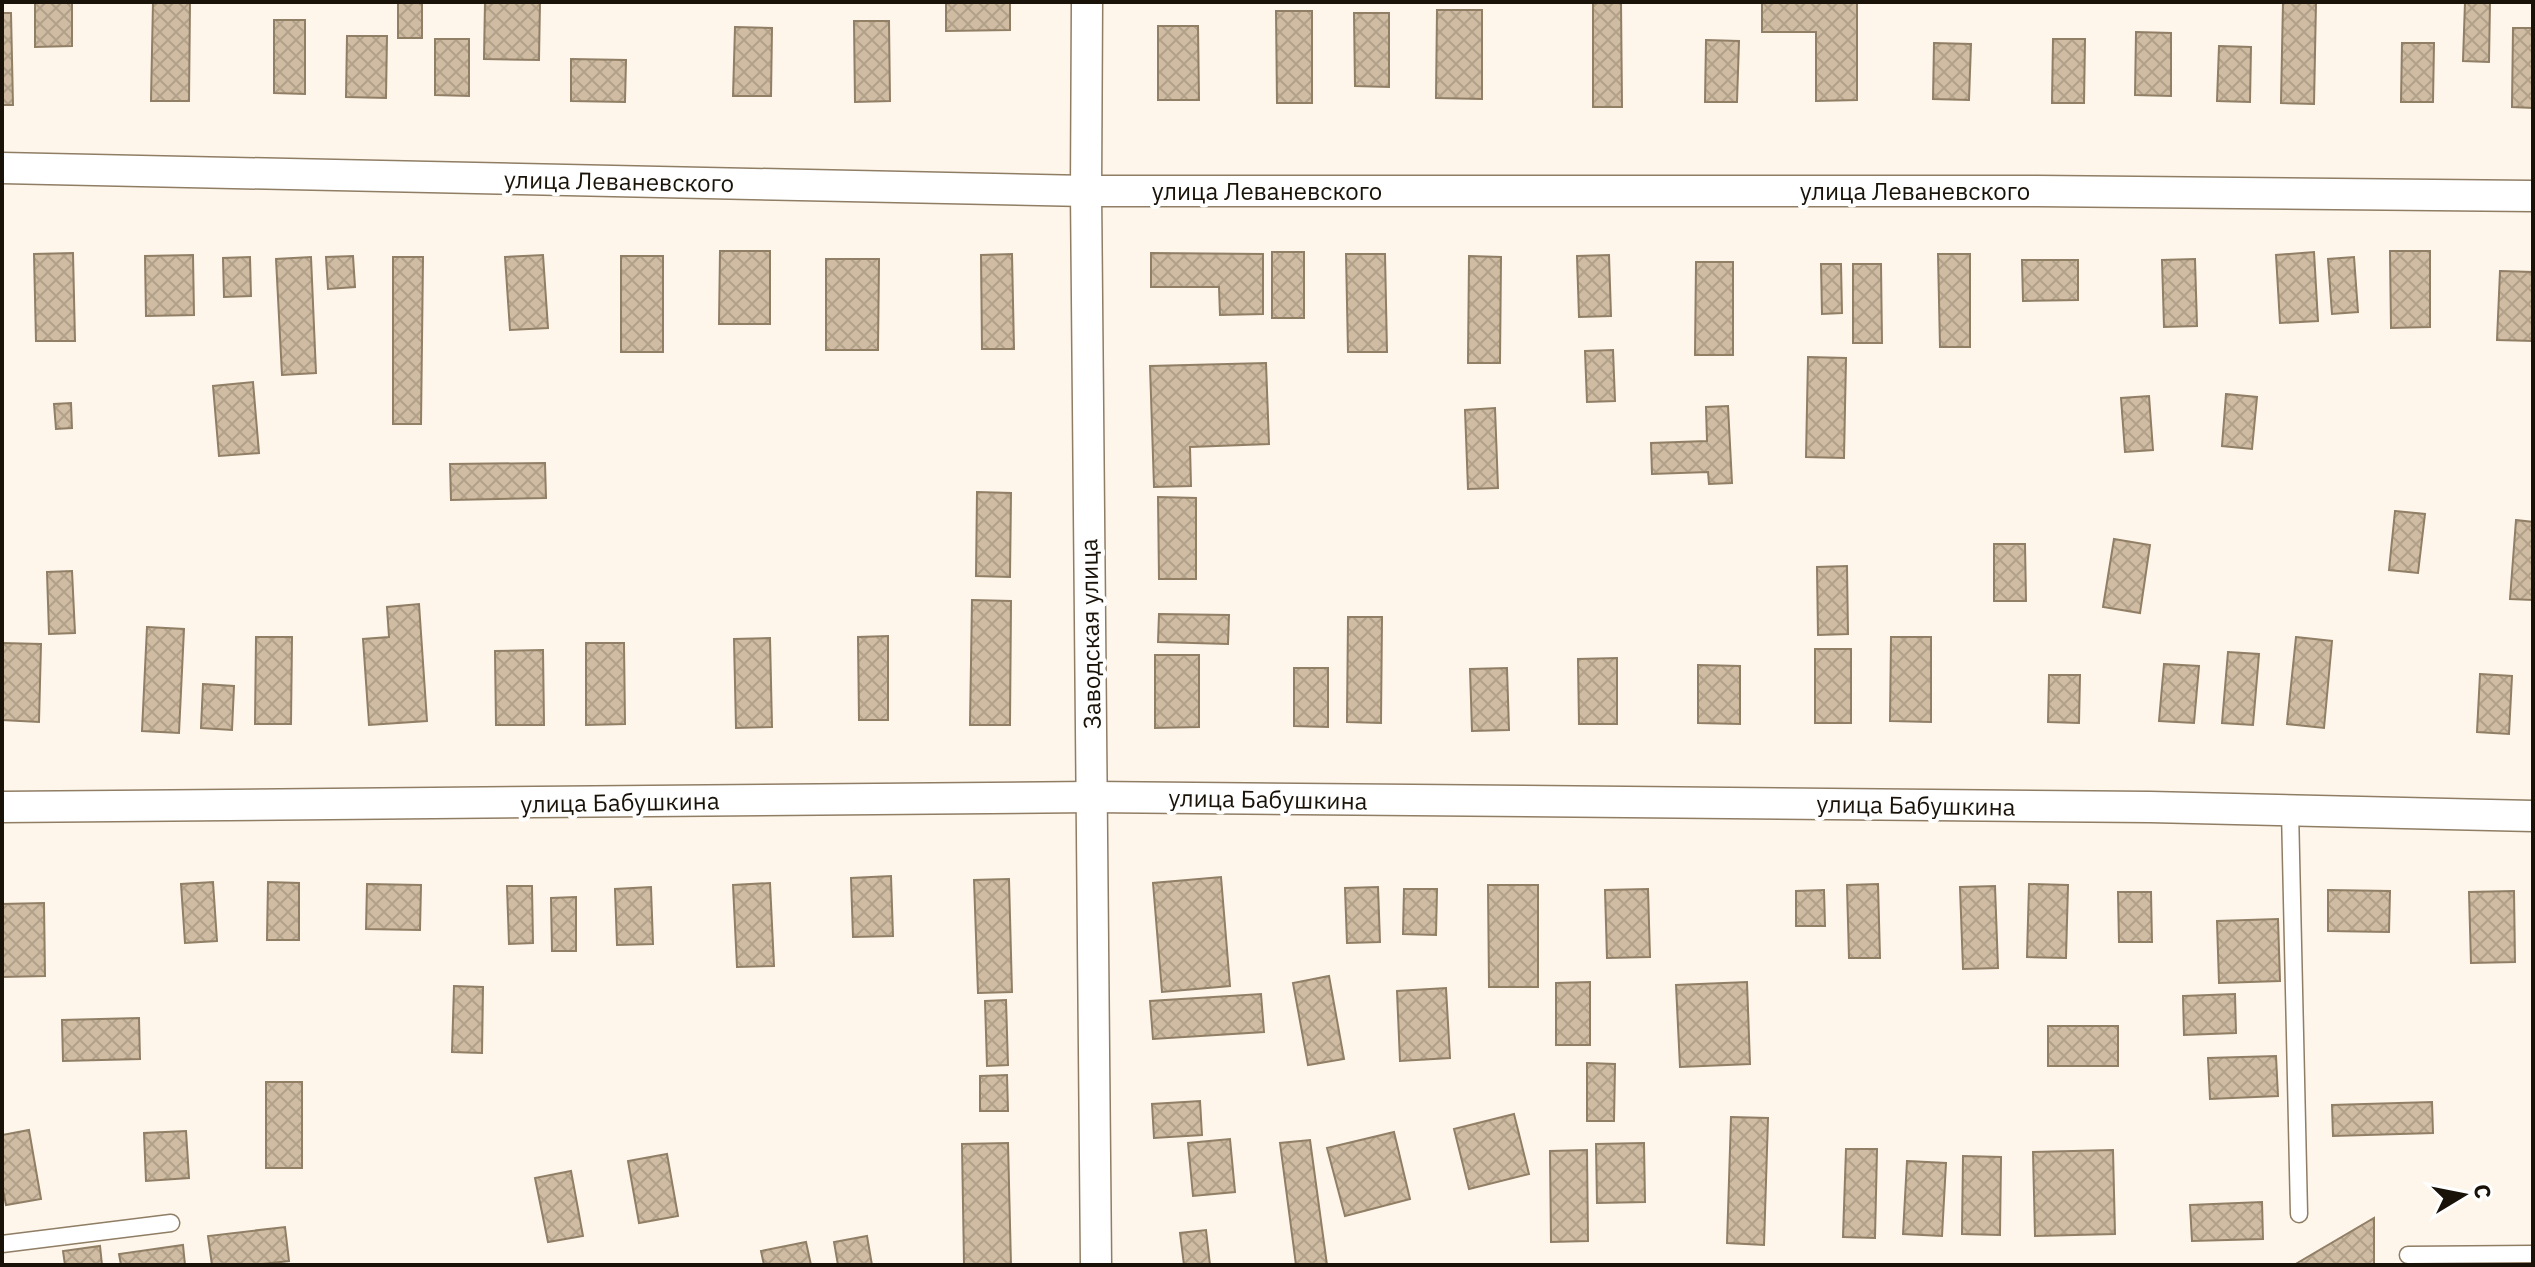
<svg xmlns="http://www.w3.org/2000/svg" width="2535" height="1267" font-family="'IBM Plex Sans',sans-serif">
<style>
.building{fill:url(#building-cross-hatch);stroke:#907e65;stroke-width:2}
.lines{fill:none;stroke-linecap:round;stroke-linejoin:round}
.service-casing{stroke:#8f7d64;stroke-width:19}
.minor-casing{stroke:#8f7d64;stroke-width:33}
.service{stroke:#fff;stroke-width:16}
.minor{stroke:#fff;stroke-width:30}
.labels{text-anchor:middle;dominant-baseline:central;stroke-width:8;stroke-linejoin:round;paint-order:stroke}
.street-label{font-size:24px;fill:#191208;stroke:#fff}
</style>
<defs>
<pattern id="building-cross-hatch" width="8" height="8" patternUnits="userSpaceOnUse" patternTransform="scale(2)"><rect width="8" height="8" fill="#d0bca2"/><path d="M0 0l8 8M0 8l8-8" fill="none" stroke="#b2a18a"/></pattern>
</defs>
<rect width="100%" height="100%" fill="#fef6eb"/>
<g class="building">
<polygon points="35,2 72,2 72,46 35,47"/>
<polygon points="153,2 190,2 189,101 151,101"/>
<rect x="398" y="2" width="24" height="36"/>
<polygon points="485,2 540,2 539,60 484,59"/>
<polygon points="946,2 1010,2 1010,30 946,31"/>
<polygon points="1593,2 1621,2 1622,107 1593,107"/>
<polygon points="1762,2 1857,2 1857,100 1816,101 1816,32 1762,32"/>
<polygon points="2283,2 2316,2 2314,104 2281,103"/>
<polygon points="2465,2 2490,2 2489,62 2463,61"/>
<polygon points="1437,10 1482,10 1482,99 1436,98"/>
<polygon points="1276,11 1312,11 1312,103 1277,103"/>
<polygon points="2,13 11,13 13,105 2,105"/>
<polygon points="1354,13 1389,13 1389,87 1355,86"/>
<polygon points="274,20 305,20 305,94 274,93"/>
<polygon points="854,21 889,21 890,101 855,102"/>
<polygon points="1158,26 1198,26 1199,100 1158,100"/>
<polygon points="735,27 772,28 771,96 733,96"/>
<polygon points="2513,28 2533,28 2533,108 2512,107"/>
<polygon points="2136,32 2171,33 2171,96 2135,95"/>
<polygon points="347,36 387,36 386,98 346,97"/>
<polygon points="435,39 469,39 469,96 435,95"/>
<polygon points="2053,39 2085,39 2084,103 2052,103"/>
<polygon points="1706,40 1739,41 1737,102 1705,102"/>
<polygon points="1934,43 1971,44 1969,100 1933,99"/>
<polygon points="2402,43 2434,43 2433,102 2401,102"/>
<polygon points="2219,46 2251,47 2250,102 2217,101"/>
<polygon points="571,59 626,60 625,102 571,101"/>
<polygon points="720,251 770,251 770,324 719,324"/>
<polygon points="2390,251 2430,251 2430,327 2391,328"/>
<rect x="1272" y="252" width="32" height="66"/>
<polygon points="2314,252 2318,321 2280,323 2276,255"/>
<polygon points="73,253 75,341 36,341 34,254"/>
<polygon points="1151,253 1263,254 1263,314 1220,315 1219,287 1151,287"/>
<polygon points="1012,254 1014,349 982,349 981,255"/>
<polygon points="1346,254 1385,254 1387,352 1348,352"/>
<polygon points="1938,254 1970,254 1970,347 1940,347"/>
<polygon points="193,255 194,315 146,316 145,256"/>
<polygon points="543,255 548,328 510,330 505,257"/>
<polygon points="1609,255 1611,316 1579,317 1577,256"/>
<polygon points="353,256 355,287 328,289 326,257"/>
<rect x="621" y="256" width="42" height="96"/>
<polygon points="1469,256 1501,257 1500,363 1468,363"/>
<polygon points="250,257 251,296 224,297 223,258"/>
<polygon points="311,257 316,373 282,375 276,259"/>
<polygon points="393,257 423,257 421,424 393,424"/>
<polygon points="2354,257 2358,312 2332,314 2328,259"/>
<polygon points="826,259 879,259 878,350 826,350"/>
<polygon points="2195,259 2197,326 2164,327 2162,260"/>
<polygon points="2022,260 2078,260 2078,300 2023,301"/>
<polygon points="1696,262 1733,262 1733,355 1695,355"/>
<polygon points="1821,264 1841,264 1842,313 1822,314"/>
<polygon points="1853,264 1881,264 1882,343 1853,343"/>
<polygon points="2500,271 2533,272 2533,341 2497,340"/>
<polygon points="1613,350 1615,401 1587,402 1585,351"/>
<polygon points="1808,357 1846,358 1844,458 1806,457"/>
<polygon points="1266,363 1269,444 1190,447 1191,486 1154,487 1150,366"/>
<polygon points="253,382 259,453 219,456 213,386"/>
<polygon points="2226,394 2257,397 2252,449 2222,446"/>
<polygon points="2149,396 2153,450 2125,452 2121,398"/>
<polygon points="71,403 72,428 56,429 54,404"/>
<polygon points="1728,406 1732,483 1709,484 1708,472 1652,474 1651,443 1707,441 1706,407"/>
<polygon points="1495,408 1498,488 1468,489 1465,410"/>
<polygon points="545,463 546,498 451,500 450,464"/>
<polygon points="977,492 1011,493 1010,577 976,576"/>
<polygon points="1158,497 1196,498 1196,579 1159,579"/>
<polygon points="2395,511 2425,514 2418,573 2389,570"/>
<polygon points="2516,520 2533,522 2533,600 2510,599"/>
<polygon points="2114,539 2150,545 2140,613 2103,607"/>
<polygon points="1994,544 2025,544 2026,601 1994,601"/>
<polygon points="1847,566 1848,634 1818,635 1817,567"/>
<polygon points="72,571 75,633 49,634 47,572"/>
<polygon points="972,600 1011,601 1010,725 970,725"/>
<polygon points="419,604 427,721 369,725 363,639 389,637 387,607"/>
<polygon points="1159,614 1229,615 1228,644 1158,642"/>
<polygon points="1348,617 1382,617 1381,723 1347,722"/>
<polygon points="147,627 184,629 179,733 142,731"/>
<polygon points="888,636 888,720 859,720 858,637"/>
<polygon points="256,637 292,637 291,724 255,724"/>
<polygon points="1891,637 1931,637 1931,722 1890,721"/>
<polygon points="2296,637 2332,641 2324,728 2287,724"/>
<polygon points="770,638 772,727 736,728 734,639"/>
<polygon points="2,643 41,644 39,722 2,720"/>
<polygon points="586,643 624,643 625,724 586,725"/>
<rect x="1815" y="649" width="36" height="74"/>
<polygon points="543,650 544,725 496,725 495,651"/>
<polygon points="2228,652 2259,654 2253,725 2222,723"/>
<polygon points="1155,655 1199,655 1199,727 1155,728"/>
<polygon points="1617,658 1617,724 1579,724 1578,659"/>
<polygon points="2164,664 2199,666 2194,723 2159,721"/>
<polygon points="1698,665 1740,666 1740,724 1698,723"/>
<polygon points="1294,668 1328,668 1328,727 1294,726"/>
<polygon points="1507,668 1509,730 1472,731 1470,669"/>
<polygon points="2480,674 2512,676 2509,734 2477,732"/>
<polygon points="2049,675 2080,675 2079,723 2048,722"/>
<polygon points="203,684 234,686 232,730 201,728"/>
<polygon points="891,876 893,936 853,937 851,878"/>
<polygon points="1221,877 1230,986 1162,992 1153,883"/>
<polygon points="1009,879 1012,992 978,993 974,880"/>
<polygon points="213,882 217,941 185,943 181,884"/>
<polygon points="268,882 299,883 299,940 267,940"/>
<polygon points="770,883 774,966 737,967 733,885"/>
<polygon points="367,884 421,885 420,930 366,929"/>
<polygon points="1878,884 1880,958 1849,958 1847,885"/>
<polygon points="2029,884 2068,885 2066,958 2027,957"/>
<polygon points="1488,885 1538,885 1538,987 1489,987"/>
<polygon points="507,886 532,886 533,943 509,944"/>
<polygon points="1995,886 1998,968 1963,969 1960,887"/>
<polygon points="651,887 653,944 617,945 615,889"/>
<polygon points="1378,887 1380,942 1347,943 1345,888"/>
<polygon points="1404,889 1437,889 1436,935 1403,934"/>
<polygon points="1648,889 1650,957 1607,958 1605,890"/>
<polygon points="1824,890 1825,926 1796,926 1796,891"/>
<polygon points="2328,890 2390,891 2389,932 2328,931"/>
<polygon points="2514,891 2515,962 2471,963 2469,892"/>
<polygon points="2118,892 2151,892 2152,942 2119,942"/>
<polygon points="576,897 576,951 552,951 551,898"/>
<polygon points="44,903 45,976 2,977 2,904"/>
<polygon points="2278,919 2280,981 2219,983 2217,921"/>
<polygon points="1329,976 1344,1059 1308,1065 1293,983"/>
<polygon points="1590,982 1590,1045 1556,1045 1556,983"/>
<polygon points="1747,982 1750,1064 1680,1067 1676,985"/>
<polygon points="454,986 483,987 482,1053 452,1052"/>
<polygon points="1446,988 1450,1058 1400,1061 1397,991"/>
<polygon points="1261,994 1264,1032 1153,1039 1150,1001"/>
<polygon points="2235,994 2236,1033 2184,1035 2183,996"/>
<polygon points="1006,1000 1008,1065 987,1066 985,1001"/>
<polygon points="139,1018 140,1059 63,1061 62,1020"/>
<rect x="2048" y="1026" width="70" height="40"/>
<polygon points="2276,1056 2278,1096 2210,1099 2208,1058"/>
<polygon points="1587,1063 1615,1064 1614,1121 1587,1121"/>
<polygon points="1007,1075 1008,1111 980,1111 980,1076"/>
<rect x="266" y="1082" width="36" height="86"/>
<polygon points="1200,1101 1202,1135 1154,1138 1152,1104"/>
<polygon points="2432,1102 2433,1133 2333,1136 2332,1105"/>
<polygon points="1514,1114 1529,1174 1469,1189 1454,1129"/>
<polygon points="1731,1117 1768,1118 1764,1245 1727,1243"/>
<polygon points="29,1130 41,1199 6,1205 2,1185 2,1135"/>
<polygon points="186,1131 189,1178 146,1181 144,1133"/>
<polygon points="1394,1132 1410,1199 1345,1216 1327,1148"/>
<polygon points="1230,1139 1235,1192 1193,1196 1188,1143"/>
<polygon points="1310,1140 1327,1265 1296,1265 1280,1143"/>
<polygon points="1008,1143 1011,1265 964,1265 962,1144"/>
<polygon points="1644,1143 1645,1202 1597,1203 1596,1144"/>
<polygon points="1846,1149 1877,1149 1875,1238 1843,1237"/>
<polygon points="1587,1150 1588,1241 1551,1242 1550,1151"/>
<polygon points="2113,1150 2115,1234 2035,1236 2033,1152"/>
<polygon points="667,1154 678,1216 639,1223 628,1161"/>
<polygon points="1963,1156 2001,1157 2000,1235 1962,1234"/>
<polygon points="1907,1161 1946,1163 1942,1236 1903,1234"/>
<polygon points="571,1171 583,1236 548,1242 535,1178"/>
<polygon points="2262,1202 2263,1239 2192,1241 2190,1205"/>
<polygon points="2374,1218 2374,1265 2294,1265"/>
<polygon points="285,1227 289,1261 254,1265 212,1265 208,1236"/>
<polygon points="1206,1230 1210,1265 1184,1265 1180,1233"/>
<polygon points="867,1236 872,1265 838,1265 834,1242"/>
<polygon points="806,1242 811,1265 764,1265 761,1251"/>
<polygon points="183,1245 185,1265 121,1265 119,1254"/>
<polygon points="100,1246 102,1265 65,1265 63,1251"/>
</g>
<g class="lines">
<defs>
<g id="service">
<polyline points="2290,810 2299,1214"/>
<polyline points="2,1244 171,1223"/>
<polyline points="2408,1255 2533,1254"/>
</g>
<g id="minor">
<polyline points="1087,2 1086,191 1096,1265"/>
<polyline points="2,168 1086,191 2037,191 2533,196"/>
<polyline points="2,807 1092,797 2150,807 2533,816"/>
</g>
</defs>
<use href="#service" class="service-casing"/>
<use href="#minor" class="minor-casing"/>
<use href="#service" class="service"/>
<use href="#minor" class="minor"/>
</g>
<g class="labels">
<g class="street-label">
<text transform="translate(619 181) rotate(1)">улица Леваневского</text>
<text x="1267" y="191">улица Леваневского</text>
<text x="1915" y="191">улица Леваневского</text>
<text transform="translate(1090 634) rotate(-91)">Заводская улица</text>
<text transform="translate(1268 799) rotate(1)">улица Бабушкина</text>
<text transform="translate(620 802) rotate(-1)">улица Бабушкина</text>
<text transform="translate(1916 805) rotate(1)">улица Бабушкина</text>
</g>
</g>
<rect width="2535" height="1267" fill="none" stroke="#191208" stroke-width="8"/>
<g transform="translate(2463 1195) rotate(80)" stroke="#ffffff" stroke-width="6" paint-order="stroke">
<path d="M0-6L14 30L0 20L-14 30Z" fill="#191208"/>
<text y="-12" font-size="22" font-weight="bold" text-anchor="middle" fill="#191208">С</text>
</g>
</svg>
